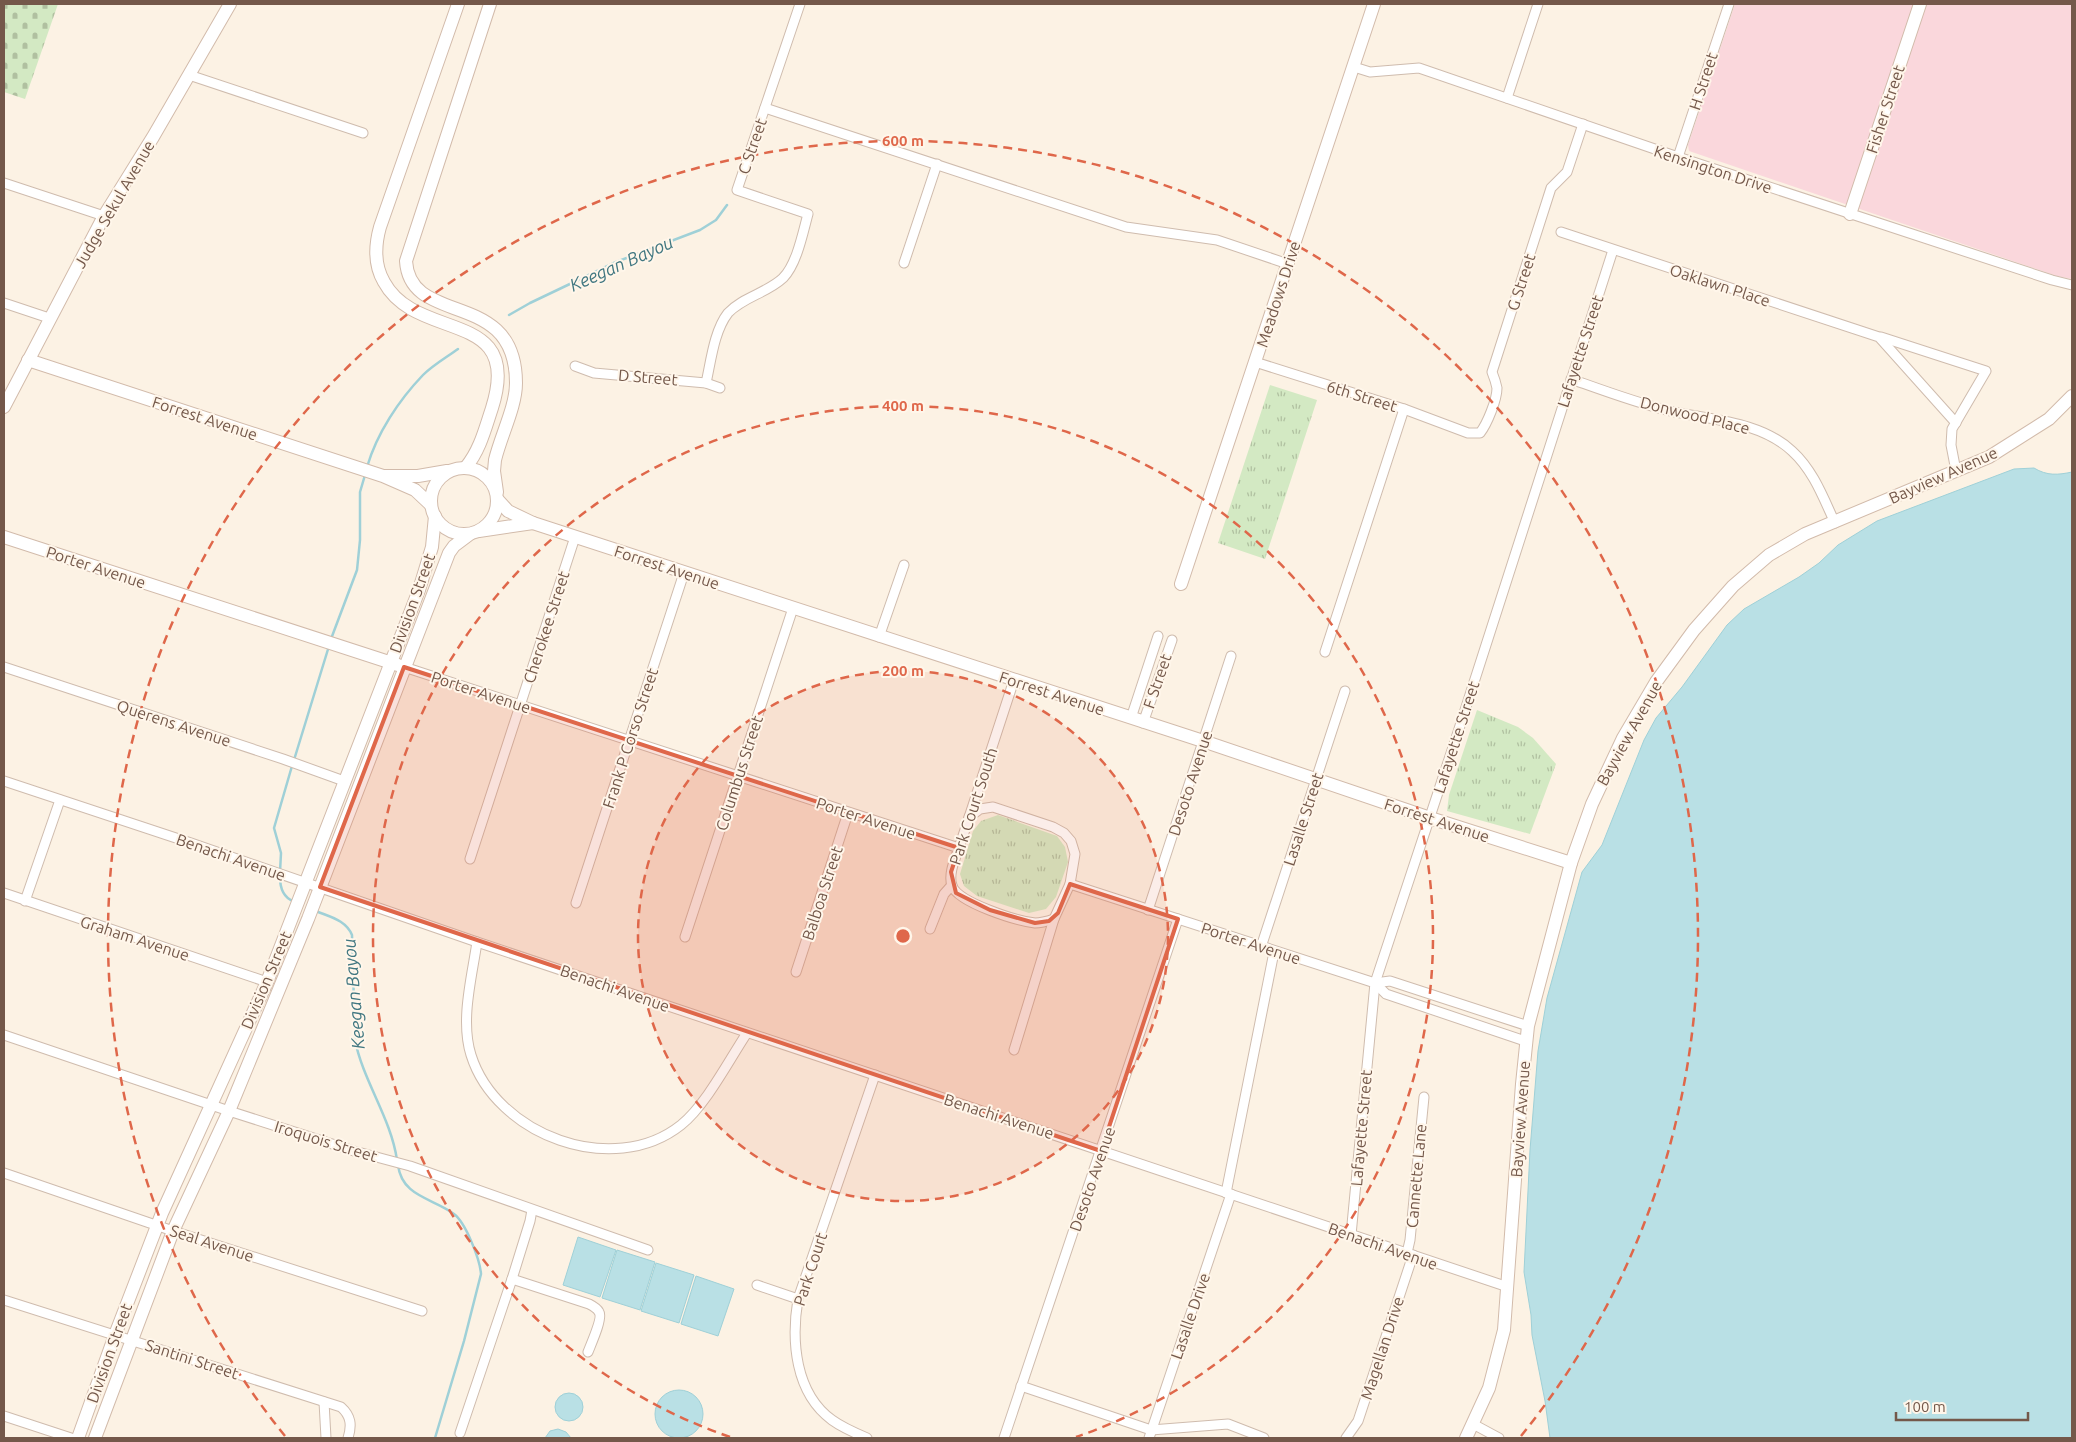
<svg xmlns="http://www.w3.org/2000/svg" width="2076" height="1442" font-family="Ubuntu,sans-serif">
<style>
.medical{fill:#fad7dc}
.cemetery{fill:url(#cemetery-stones)}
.park{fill:url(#park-tufts)}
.water{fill:#b9e0e5;stroke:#9fd0d7}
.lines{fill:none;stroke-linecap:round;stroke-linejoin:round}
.stream{stroke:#9fd0d7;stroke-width:2.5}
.street-casing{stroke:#cfbcae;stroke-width:11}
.secondary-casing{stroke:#d2bbab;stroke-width:14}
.street{stroke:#fff;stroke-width:9}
.secondary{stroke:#fff;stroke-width:12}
.marked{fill:#df674a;fill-opacity:0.2;stroke:#df674a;stroke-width:4;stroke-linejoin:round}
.ring{fill:none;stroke:#df674a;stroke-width:2.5;stroke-dasharray:9 6}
.labels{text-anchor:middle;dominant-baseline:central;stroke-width:4;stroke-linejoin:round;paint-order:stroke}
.street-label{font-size:16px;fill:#74584a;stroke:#fff6ea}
.water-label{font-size:18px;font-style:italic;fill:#417781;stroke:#fff6ea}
.centre{fill:#df674a;stroke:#fff6ea;stroke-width:2.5}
.ring-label{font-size:15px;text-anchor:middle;font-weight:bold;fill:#df674a;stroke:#fff6ea;stroke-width:4;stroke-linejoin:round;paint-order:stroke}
</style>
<defs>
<pattern id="cemetery-stones" width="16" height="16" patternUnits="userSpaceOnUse" patternTransform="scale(1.25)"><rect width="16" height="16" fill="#d3e9c3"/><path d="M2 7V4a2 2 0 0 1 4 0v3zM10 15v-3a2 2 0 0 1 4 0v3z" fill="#b0c0a0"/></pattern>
<pattern id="park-tufts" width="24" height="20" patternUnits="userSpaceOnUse" patternTransform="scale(1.25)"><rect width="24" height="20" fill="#d3e9c3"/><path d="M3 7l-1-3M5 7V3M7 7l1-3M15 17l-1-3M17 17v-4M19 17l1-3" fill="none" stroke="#b0c0a0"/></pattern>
</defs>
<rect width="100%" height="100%" fill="#fcf2e4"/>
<polygon class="medical" points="1735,4 2072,4 2072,279 2057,276 1689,151 1688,145"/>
<polygon class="cemetery" points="4,4 58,4 25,99 4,92"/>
<g class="park">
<polygon points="1270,385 1317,400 1265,559 1218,543"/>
<polygon points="1477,710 1518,727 1533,738 1556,764 1530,834 1447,811 1449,795"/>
<polygon points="998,815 1057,836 1065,847 1068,862 1056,897 1046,909 1029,913 977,896 964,886 960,874 973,831 981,821"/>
</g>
<g class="water">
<path d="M2034,468C2047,476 2058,475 2072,472V1438H1550L1545,1401L1532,1335L1531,1315L1524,1272L1530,1150L1538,1051L1547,998L1582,872L1602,845L1644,740L1656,718L1682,687L1727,625L1744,609L1799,577L1819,563L1838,545L1877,521L2014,469Z"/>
<polygon points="578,1237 616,1250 600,1297 563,1285"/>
<polygon points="617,1250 655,1262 640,1310 602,1298"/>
<polygon points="656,1263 694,1275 679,1323 641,1311"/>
<polygon points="696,1276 734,1289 718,1336 681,1324"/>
<circle cx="679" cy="1414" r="24"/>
<circle cx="569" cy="1407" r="14"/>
<polygon points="558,1429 566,1432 571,1438 545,1438 550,1431"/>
</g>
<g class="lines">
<g class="stream">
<polyline points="509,315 530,303 616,262 700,230 716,220 727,205"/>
<path d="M367,467C377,433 399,400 423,375C433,365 447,357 458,349"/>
<polyline points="331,639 357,570 360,540 360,492 365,475"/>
<polyline points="294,760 329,646"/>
<polyline points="280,872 281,853 274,828 292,766"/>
<path d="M280,877C280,887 283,897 293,901"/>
<path d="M316,911C330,917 346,920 352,935L355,1040C363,1081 391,1118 397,1160"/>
<path d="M398,1165C402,1197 433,1198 454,1214C466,1223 480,1260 481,1274L464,1341L435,1438"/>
</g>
<defs>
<g id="street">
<polyline points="1354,67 1370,72 1419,68 1678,157 2052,280 2072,285"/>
<polyline points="189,75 363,133"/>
<polyline points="1507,98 1538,4"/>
<polyline points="765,108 1126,227 1217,240 1288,264"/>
<polyline points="1678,157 1729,4"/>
<polyline points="4,183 104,216"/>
<polyline points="1561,232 1879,337 1956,423"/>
<polyline points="904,263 937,164"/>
<polyline points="4,303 49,318"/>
<polyline points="1881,337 1986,371 1952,429 1951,445 1956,471"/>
<path d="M1255,362L1404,409L1468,433H1480C1487,424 1497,400 1497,388C1496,383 1494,377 1492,372L1551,188L1567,172L1583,124"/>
<polyline points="575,366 594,373 706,383 720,388"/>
<path d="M1571,379C1602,390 1634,402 1666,410C1707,420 1759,420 1792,451C1813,470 1823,497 1835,523"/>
<path d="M706,383C711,361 714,331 728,313C743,297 767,293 783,278C797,264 803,232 808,214L737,190L800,4"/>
<polyline points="879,637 904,565"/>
<polyline points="1325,652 1404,409"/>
<polyline points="4,667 283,759 344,781"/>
<polyline points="404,667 959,848"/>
<path d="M1014,680L959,848C955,859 948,874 952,886C959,903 1017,921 1035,923C1042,923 1048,921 1054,919"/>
<polyline points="1131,718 1158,636"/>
<polyline points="1143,723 1172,640"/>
<polyline points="4,781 191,843 477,942 1508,1287"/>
<polyline points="969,817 980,809 993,807 1053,827 1064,833 1071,841 1075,854 1070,884 1054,919 1014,1050"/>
<polyline points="470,859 575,537"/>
<polyline points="1070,884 1375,983 1390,981 1528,1026"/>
<polyline points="4,893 267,982"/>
<polyline points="25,901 60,800"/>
<polyline points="576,903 684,573"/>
<polyline points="1148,910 1231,656"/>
<polyline points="930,929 944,894 952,885"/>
<polyline points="685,937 793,608"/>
<path d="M477,942C472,977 460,1020 471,1055C496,1135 613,1179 681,1125C706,1105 729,1060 747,1033"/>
<polyline points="1261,947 1345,691"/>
<polyline points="796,972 848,813"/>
<polyline points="1375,983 1386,994 1525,1041"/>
<polyline points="4,1035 229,1111 354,1151 410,1166 648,1250"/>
<polyline points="4,1173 173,1231 422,1311"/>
<polyline points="1226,1193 1274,952"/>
<polyline points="1351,1235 1375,983 1458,732 1613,250"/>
<polyline points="1407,1253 1410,1240 1424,1097"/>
<path d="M512,1279L589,1304C593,1306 597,1308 599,1312C603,1318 591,1344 588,1352"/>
<polyline points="757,1285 798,1299"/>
<path d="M4,1300L341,1407C351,1416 352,1425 348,1438"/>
<polyline points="1021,1386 1151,1430 1228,1424 1264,1438"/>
<polyline points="324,1402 326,1438"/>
<polyline points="4,1416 71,1438"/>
<polyline points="1473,1424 1499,1438"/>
<polyline points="460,1433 512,1279 530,1221 532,1210"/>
<path d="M867,1438C855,1433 843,1428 832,1420C795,1393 791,1341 798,1299L875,1075"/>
<polyline points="1004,1438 1178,919"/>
<polyline points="1149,1438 1231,1194"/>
<polyline points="1346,1438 1358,1421 1413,1255"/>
</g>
<g id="secondary">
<path d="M458,4L380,227C375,245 374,265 384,282C417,343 524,307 492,408C485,429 480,450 466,467"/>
<path d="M490,4L406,261C410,328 516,287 516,383C516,407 501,435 495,460L494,471L497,492"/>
<polyline points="1850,214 1920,4"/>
<polyline points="28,360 383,476 415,490 431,505"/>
<polyline points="4,407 104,216 153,137 230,4"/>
<circle cx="464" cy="501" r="33"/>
<polyline points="385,476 418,476 447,471"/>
<polyline points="498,500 508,511 533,523 1203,741 1430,818 1571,863"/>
<polyline points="479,531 533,523"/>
<polyline points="4,537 398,665"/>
<polyline points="1181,584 1374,4"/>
<polyline points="78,1438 115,1335 162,1213 267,982 419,590 432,547 435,516"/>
<polyline points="95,1438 173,1231 229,1111 308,919 449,553 454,546 470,534"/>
<polyline points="1466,1438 1489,1388 1504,1330 1522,1084 1528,1026 1571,863 1592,804 1623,738 1656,682 1694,630 1733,586 1769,555 1805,534 1989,457 2049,419 2072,396"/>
</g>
</defs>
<use href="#street" class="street-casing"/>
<use href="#secondary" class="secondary-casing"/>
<use href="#street" class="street"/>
<use href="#secondary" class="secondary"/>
</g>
<path class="marked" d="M404,667L959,848L951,872L956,893L990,910L1035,923L1049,921L1058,913L1070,884L1178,919L1101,1151L320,887Z"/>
<circle cx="903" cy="936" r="265" fill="#df674a" fill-opacity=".12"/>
<g class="ring">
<circle cx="903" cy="936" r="265"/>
<path d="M730 1437A530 530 0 1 1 1076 1437"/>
<path d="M285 1436A795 795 0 1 1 1521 1436"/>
</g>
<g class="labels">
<g class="street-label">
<text transform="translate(1703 81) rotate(-72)">H Street</text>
<text transform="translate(1885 109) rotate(-72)">Fisher Street</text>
<text transform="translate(752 146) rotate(-71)">C Street</text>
<text transform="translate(1713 169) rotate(18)">Kensington Drive</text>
<text transform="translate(114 204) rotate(-60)">Judge Sekul Avenue</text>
<text transform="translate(1521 282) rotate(-72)">G Street</text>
<text transform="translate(1720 285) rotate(18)">Oaklawn Place</text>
<text transform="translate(1278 294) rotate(-72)">Meadows Drive</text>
<text transform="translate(1580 351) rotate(-72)">Lafayette Street</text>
<text transform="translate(648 377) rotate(5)">D Street</text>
<text transform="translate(1362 396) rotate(17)">6th Street</text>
<text transform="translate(1695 415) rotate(14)">Donwood Place</text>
<text transform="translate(205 418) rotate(18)">Forrest Avenue</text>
<text transform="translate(1943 475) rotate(-24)">Bayview Avenue</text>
<text transform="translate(96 567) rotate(18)">Porter Avenue</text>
<text transform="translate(667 567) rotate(18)">Forrest Avenue</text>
<text transform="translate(412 603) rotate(-70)">Division Street</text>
<text transform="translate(546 627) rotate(-72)">Cherokee Street</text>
<text transform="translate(1157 681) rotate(-71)">F Street</text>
<text transform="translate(481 692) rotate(18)">Porter Avenue</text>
<text transform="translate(1052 693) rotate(18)">Forrest Avenue</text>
<text transform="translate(174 723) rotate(18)">Querens Avenue</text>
<text transform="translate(1629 733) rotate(-61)">Bayview Avenue</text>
<text transform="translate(1456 737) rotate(-72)">Lafayette Street</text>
<text transform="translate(630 738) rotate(-72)">Frank P Corso Street</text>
<text transform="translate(739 773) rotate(-72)">Columbus Street</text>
<text transform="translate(1190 783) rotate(-72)">Desoto Avenue</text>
<text transform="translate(973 806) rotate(-72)">Park Court South</text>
<text transform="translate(866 818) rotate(18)">Porter Avenue</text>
<text transform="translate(1303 819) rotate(-72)">Lasalle Street</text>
<text transform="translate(1437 820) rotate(18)">Forrest Avenue</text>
<text transform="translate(231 857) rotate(19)">Benachi Avenue</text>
<text transform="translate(822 893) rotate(-72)">Balboa Street</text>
<text transform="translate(135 938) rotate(18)">Graham Avenue</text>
<text transform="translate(1251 943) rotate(18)">Porter Avenue</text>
<text transform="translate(266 980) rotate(-67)">Division Street</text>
<text transform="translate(615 988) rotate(19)">Benachi Avenue</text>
<text transform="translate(999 1116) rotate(18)">Benachi Avenue</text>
<text transform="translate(1520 1119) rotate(-86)">Bayview Avenue</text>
<text transform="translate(1361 1128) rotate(-85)">Lafayette Street</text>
<text transform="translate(326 1141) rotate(17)">Iroquois Street</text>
<text transform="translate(1416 1176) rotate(-85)">Cannette Lane</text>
<text transform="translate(1092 1179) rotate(-71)">Desoto Avenue</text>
<text transform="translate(212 1243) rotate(18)">Seal Avenue</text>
<text transform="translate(1383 1246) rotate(19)">Benachi Avenue</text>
<text transform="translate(810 1269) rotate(-72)">Park Court</text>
<text transform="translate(1190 1316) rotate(-71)">Lasalle Drive</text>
<text transform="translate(1382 1348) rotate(-72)">Magellan Drive</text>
<text transform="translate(109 1353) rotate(-70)">Division Street</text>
<text transform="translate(192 1359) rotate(18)">Santini Street</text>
</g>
<g class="water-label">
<text transform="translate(621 263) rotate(-24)">Keegan Bayou</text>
<text transform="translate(353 994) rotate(-95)">Keegan Bayou</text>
</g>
</g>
<circle cx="903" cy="936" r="8" class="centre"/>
<g class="ring-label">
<text x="903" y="146">600 m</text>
<text x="903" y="411">400 m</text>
<text x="903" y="676">200 m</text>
</g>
<rect width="2076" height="1442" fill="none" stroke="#74584a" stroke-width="10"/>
<path d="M1896 1412v8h132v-8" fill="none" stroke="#74584a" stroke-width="2.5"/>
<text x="1904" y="1412" font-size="15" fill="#74584a" stroke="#fff6ea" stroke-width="4" paint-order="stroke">100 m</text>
</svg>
